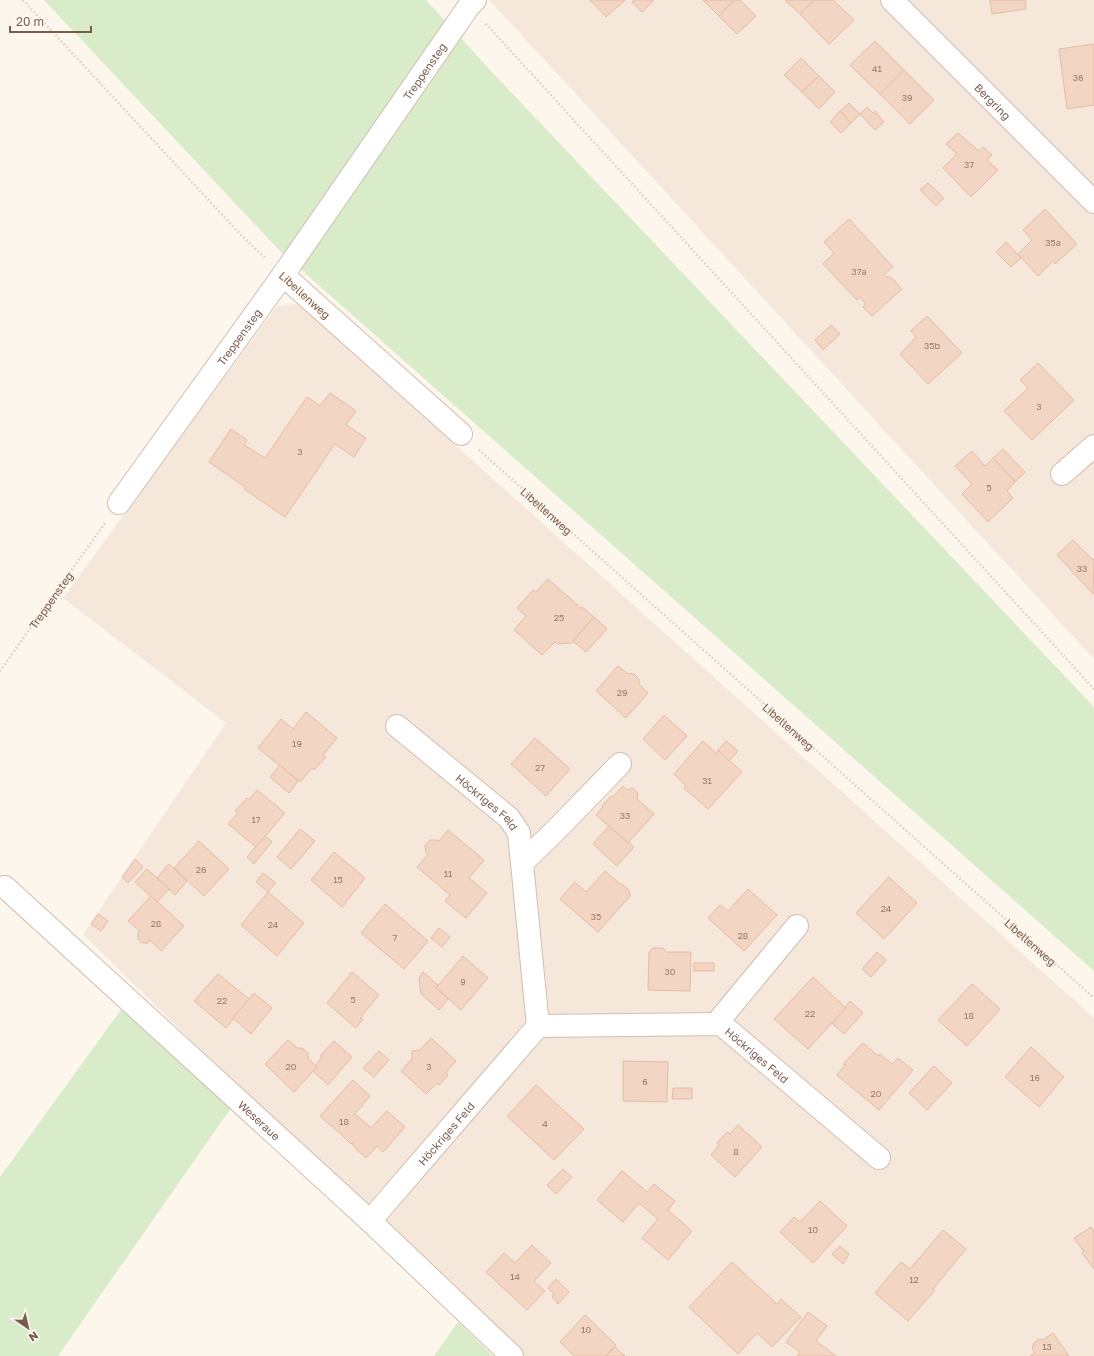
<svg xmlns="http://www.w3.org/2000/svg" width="1094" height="1356" font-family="'Golos Text',sans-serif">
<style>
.residential{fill:#f5e8da}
.green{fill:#d8ecc9}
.building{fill:#f3d5c3;stroke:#e6bba3}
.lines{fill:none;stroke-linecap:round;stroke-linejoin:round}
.minor-casing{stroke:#d1beb0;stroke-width:24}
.path{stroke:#d9b8a5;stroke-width:2.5;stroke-dasharray:1 3;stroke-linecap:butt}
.minor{stroke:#fff;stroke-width:22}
.labels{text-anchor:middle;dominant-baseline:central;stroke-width:3;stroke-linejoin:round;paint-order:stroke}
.number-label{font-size:9px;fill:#987a6a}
.street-label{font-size:11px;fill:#7a5c4d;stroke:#fffaf3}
</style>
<rect width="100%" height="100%" fill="#fdf6ec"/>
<g class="residential">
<polygon points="489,0 1094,0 1094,659 518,31"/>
<polygon points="298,304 1094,1018 1094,1356 511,1356 83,934 226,723 63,598 277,306"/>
</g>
<g class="green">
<polygon points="44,0 426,0 492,72 1094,707 1094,971 280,251"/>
<polygon points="123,1007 233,1105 58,1356 0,1356 0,1177"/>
<polygon points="458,1322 493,1356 434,1356"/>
</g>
<g class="building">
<polygon points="590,0 625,0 606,17"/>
<polygon points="634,0 654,0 642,12 632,2"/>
<polygon points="703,0 734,0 719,16"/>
<polygon points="734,0 740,0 756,16 737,34 719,16"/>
<polygon points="785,0 814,0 800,14"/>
<polygon points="814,0 833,0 854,20 829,44 800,14"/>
<polygon points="990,0 1025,0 1026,9 992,14"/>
<polygon points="875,41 904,70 880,94 850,65"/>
<polygon points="1094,44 1094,105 1067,109 1059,49"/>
<polygon points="801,58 819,76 802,92 784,75"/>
<polygon points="904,70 934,100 910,124 880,94"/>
<polygon points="819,76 835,92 819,109 802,92"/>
<polygon points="849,103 860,114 851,123 840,111"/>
<polygon points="867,107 873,113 875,111 884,122 875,130 860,114"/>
<polygon points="840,111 851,123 841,133 830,122"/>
<polygon points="958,133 979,151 983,147 992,155 987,160 998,170 971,197 943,168 957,154 946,144"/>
<polygon points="928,183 944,198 936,206 920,190"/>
<polygon points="1045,209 1077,244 1055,264 1053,261 1038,276 1018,254 1032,240 1023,230"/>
<polygon points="849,219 893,267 884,275 887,278 888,276 891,279 892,278 902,289 872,316 863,307 866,304 860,297 857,300 823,264 834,253 824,242"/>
<polygon points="1006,242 1021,258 1011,267 996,252"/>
<polygon points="927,316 962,353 928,384 900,354 916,337 911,331"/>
<polygon points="831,325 840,334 823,350 815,340"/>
<polygon points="1038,363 1074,400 1032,440 1004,411 1028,388 1020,380"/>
<polygon points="330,393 356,411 346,425 366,438 354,457 335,444 285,517 244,489 245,487 209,462 231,429 247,440 244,445 265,458 307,397 320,406"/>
<polygon points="1003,449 1025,472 1015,482 993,458"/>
<polygon points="972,451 985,466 993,458 1015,482 1007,491 1013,498 988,522 962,494 972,484 955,466"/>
<polygon points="1073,540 1093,560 1094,559 1093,594 1057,555"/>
<polygon points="548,579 581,608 582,607 594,617 571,643 557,644 555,642 542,655 514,630 526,616 517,608 533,590 536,592"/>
<polygon points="594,617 607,629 586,652 573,641"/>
<polygon points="618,666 628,674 633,673 639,679 639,684 648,693 626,718 596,691"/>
<polygon points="306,712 337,738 323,755 326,757 314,770 312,768 300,782 258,748 281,719 293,729"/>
<polygon points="664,715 687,736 665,760 643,739"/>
<polygon points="535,738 570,769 546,796 511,764"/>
<polygon points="703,741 716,753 718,750 742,772 708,809 684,788 686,786 674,774"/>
<polygon points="726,741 738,751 729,761 718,750"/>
<polygon points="280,765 298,781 289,793 270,777"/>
<polygon points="623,786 627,790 633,788 638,793 637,799 654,814 628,843 596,815 603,807 602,806 611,796 613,797"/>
<polygon points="257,790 285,813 256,847 228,824 238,813 235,811 247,798 249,800"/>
<polygon points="609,826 628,843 629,842 634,847 617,866 593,844"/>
<polygon points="300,829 315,841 291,869 277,857"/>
<polygon points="448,830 484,860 469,878 487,893 466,918 445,901 450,895 417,867 428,855 426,853 425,846 430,840 437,840 439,841"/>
<polygon points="265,836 272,842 254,864 247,857"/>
<polygon points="199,841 229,869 204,896 174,868"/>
<polygon points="334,852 365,878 342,907 311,880"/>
<polygon points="135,859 143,867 128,883 122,877"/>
<polygon points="169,864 187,881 175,895 157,878"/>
<polygon points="147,869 169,889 157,902 135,882"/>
<polygon points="605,871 620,884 623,885 629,890 630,896 598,932 560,899 575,882 586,892"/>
<polygon points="263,873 276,883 268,892 256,882"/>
<polygon points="889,877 917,903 884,939 856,913"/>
<polygon points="748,889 777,915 744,951 708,918 720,905 728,911"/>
<polygon points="268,892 304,923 277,956 241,925"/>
<polygon points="151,896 184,926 161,951 150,940 148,943 142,943 138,939 138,933 140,931 128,921"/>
<polygon points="385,904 428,941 404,969 361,933"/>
<polygon points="98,914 108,921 101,931 91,924"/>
<polygon points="439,928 450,937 442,947 431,938"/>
<polygon points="653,948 663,948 666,952 691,952 690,991 648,990 649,952"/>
<polygon points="877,952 886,960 871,977 862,969"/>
<polygon points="463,956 488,978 461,1010 436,988"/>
<rect x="694" y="963" width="20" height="8"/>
<polygon points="352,972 379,995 360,1018 363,1019 356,1028 327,1003"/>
<polygon points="423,972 438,985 436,988 448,999 439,1010 421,994 419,978"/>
<polygon points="218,974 249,999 226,1028 194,1001"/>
<polygon points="813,977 846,1008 808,1049 774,1019"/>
<polygon points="972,984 1000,1009 967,1046 938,1020"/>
<polygon points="254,993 272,1008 251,1034 233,1018"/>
<polygon points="850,1001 863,1013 844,1034 832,1023 846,1008 845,1007"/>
<polygon points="431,1038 456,1061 446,1073 448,1075 439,1085 437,1083 426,1094 401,1071 412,1059 412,1051 420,1050"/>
<polygon points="288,1040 297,1048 302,1048 308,1053 308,1058 317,1067 294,1092 265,1064"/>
<polygon points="334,1041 352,1057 328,1085 313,1071 317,1067 315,1066 322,1057 320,1056"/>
<polygon points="863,1043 878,1056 880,1054 892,1064 898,1058 913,1070 879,1110 837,1075 845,1065 843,1064"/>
<polygon points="1031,1047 1064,1077 1039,1107 1005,1077"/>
<polygon points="379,1051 389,1060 374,1077 363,1068"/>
<polygon points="623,1061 668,1062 667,1102 623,1101"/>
<polygon points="934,1066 952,1083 927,1110 909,1093"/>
<polygon points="353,1080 370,1096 355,1114 371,1128 387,1111 405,1127 383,1152 377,1146 366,1158 354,1147 354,1146 352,1143 351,1144 339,1132 338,1132 320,1116"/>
<polygon points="536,1085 584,1129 554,1160 507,1116"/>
<polygon points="673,1088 692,1088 692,1099 672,1099"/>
<polygon points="738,1125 762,1147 735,1177 711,1155 719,1145 717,1143 727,1132 730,1134"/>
<polygon points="563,1169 572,1177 556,1194 547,1185"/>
<polygon points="622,1171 647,1192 654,1184 675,1201 668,1210 692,1231 668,1260 642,1238 658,1219 639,1203 623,1222 597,1200"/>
<polygon points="820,1201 847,1226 813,1263 780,1232 794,1217 800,1222"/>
<polygon points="1091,1227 1094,1231 1094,1269 1082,1253 1084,1252 1074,1238"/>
<polygon points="943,1230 966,1249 933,1289 935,1290 908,1321 875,1293 901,1262 910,1269"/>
<polygon points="532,1245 551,1263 534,1281 545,1291 527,1310 486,1272 504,1253 515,1263"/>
<polygon points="840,1246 849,1254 843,1264 832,1254"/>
<polygon points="732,1262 777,1304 781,1299 801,1317 772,1347 757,1333 738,1354 689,1307"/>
<polygon points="556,1279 569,1292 558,1304 552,1297 554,1294 548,1288"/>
<polygon points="808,1312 827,1326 816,1341 836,1356 797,1356 800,1352 786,1342"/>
<polygon points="585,1315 616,1345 606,1356 574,1356 560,1342"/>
<polygon points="1053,1333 1069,1356 1030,1356 1035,1352 1032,1349 1034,1343 1039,1339 1043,1340"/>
<polygon points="615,1347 625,1356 606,1356"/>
</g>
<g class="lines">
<defs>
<g id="minor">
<path id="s3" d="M892,0L1094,202"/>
<polyline points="283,275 461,434"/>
<polyline points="1062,474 1094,446"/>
<path id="s4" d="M119,503L283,275L469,6L475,0"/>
<path id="s5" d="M397,726L509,818L519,833L538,1026"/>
<polyline points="522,863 556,830 620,764"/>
<path id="s6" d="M5,887L370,1221L512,1356"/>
<polyline points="716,1024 797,926"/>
<path id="s7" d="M370,1221L538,1026L721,1024L879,1158"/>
</g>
</defs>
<use href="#minor" class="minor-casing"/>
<g class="path">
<polyline points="23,0 240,234 265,258"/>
<polyline points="486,24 1094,689"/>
<path id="s1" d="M479,450L1094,998"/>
<path id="s2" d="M0,671L105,523"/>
</g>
<use href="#minor" class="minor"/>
</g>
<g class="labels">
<g class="number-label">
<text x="877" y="68">41</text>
<text x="1078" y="77">36</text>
<text x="907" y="97">39</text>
<text x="969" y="164">37</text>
<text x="1053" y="242">35a</text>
<text x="859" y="271">37a</text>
<text x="932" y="345">35b</text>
<text x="1039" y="406">3</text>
<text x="300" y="451">3</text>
<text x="989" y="487">5</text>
<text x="1082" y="568">33</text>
<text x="559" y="617">25</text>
<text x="622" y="692">29</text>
<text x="297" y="743">19</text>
<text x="540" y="767">27</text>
<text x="707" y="780">31</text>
<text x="625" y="815">33</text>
<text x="256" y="819">17</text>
<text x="201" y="869">26</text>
<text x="448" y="873">11</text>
<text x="338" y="879">15</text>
<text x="886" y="908">24</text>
<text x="596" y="916">35</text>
<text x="156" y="923">28</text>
<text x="273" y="924">24</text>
<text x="743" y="935">28</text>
<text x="395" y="937">7</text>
<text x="670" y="971">30</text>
<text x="463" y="981">9</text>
<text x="353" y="999">5</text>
<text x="222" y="1000">22</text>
<text x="810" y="1013">22</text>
<text x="969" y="1015">18</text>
<text x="291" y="1066">20</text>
<text x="429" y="1066">3</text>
<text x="1035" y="1077">16</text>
<text x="645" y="1081">6</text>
<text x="876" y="1093">20</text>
<text x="344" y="1121">18</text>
<text x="545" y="1123">4</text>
<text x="736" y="1151">8</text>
<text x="813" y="1229">10</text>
<text x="515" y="1276">14</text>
<text x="914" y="1279">12</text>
<text x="586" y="1329">10</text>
<text x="1047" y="1346">13</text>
</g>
<g class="street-label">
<text stroke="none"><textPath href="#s4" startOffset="529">Treppensteg</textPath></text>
<text stroke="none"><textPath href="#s3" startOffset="143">Bergring</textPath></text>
<text transform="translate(305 295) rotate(42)">Libellenweg</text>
<text stroke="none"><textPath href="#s4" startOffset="205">Treppensteg</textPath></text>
<text stroke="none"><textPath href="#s1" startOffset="91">Libellenweg</textPath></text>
<text stroke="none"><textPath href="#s2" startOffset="87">Treppensteg</textPath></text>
<text stroke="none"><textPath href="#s1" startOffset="415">Libellenweg</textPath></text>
<text stroke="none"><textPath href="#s5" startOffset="118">Höckriges Feld</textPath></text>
<text stroke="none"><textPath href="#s1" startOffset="739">Libellenweg</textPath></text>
<text stroke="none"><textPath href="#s7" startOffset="488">Höckriges Feld</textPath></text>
<text stroke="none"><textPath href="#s6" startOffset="345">Weseraue</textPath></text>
<text stroke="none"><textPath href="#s7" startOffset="116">Höckriges Feld</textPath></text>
</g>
</g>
<g transform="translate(28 1328) rotate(146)" stroke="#fffaf3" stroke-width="3" paint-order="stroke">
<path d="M0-3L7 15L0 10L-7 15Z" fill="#7a5c4d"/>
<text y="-6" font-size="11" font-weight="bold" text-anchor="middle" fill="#7a5c4d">N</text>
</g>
<path d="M10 26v6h81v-6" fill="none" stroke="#7a5c4d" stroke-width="2"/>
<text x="16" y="26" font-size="12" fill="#7a5c4d" stroke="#fffaf3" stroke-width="3" paint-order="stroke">20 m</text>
</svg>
